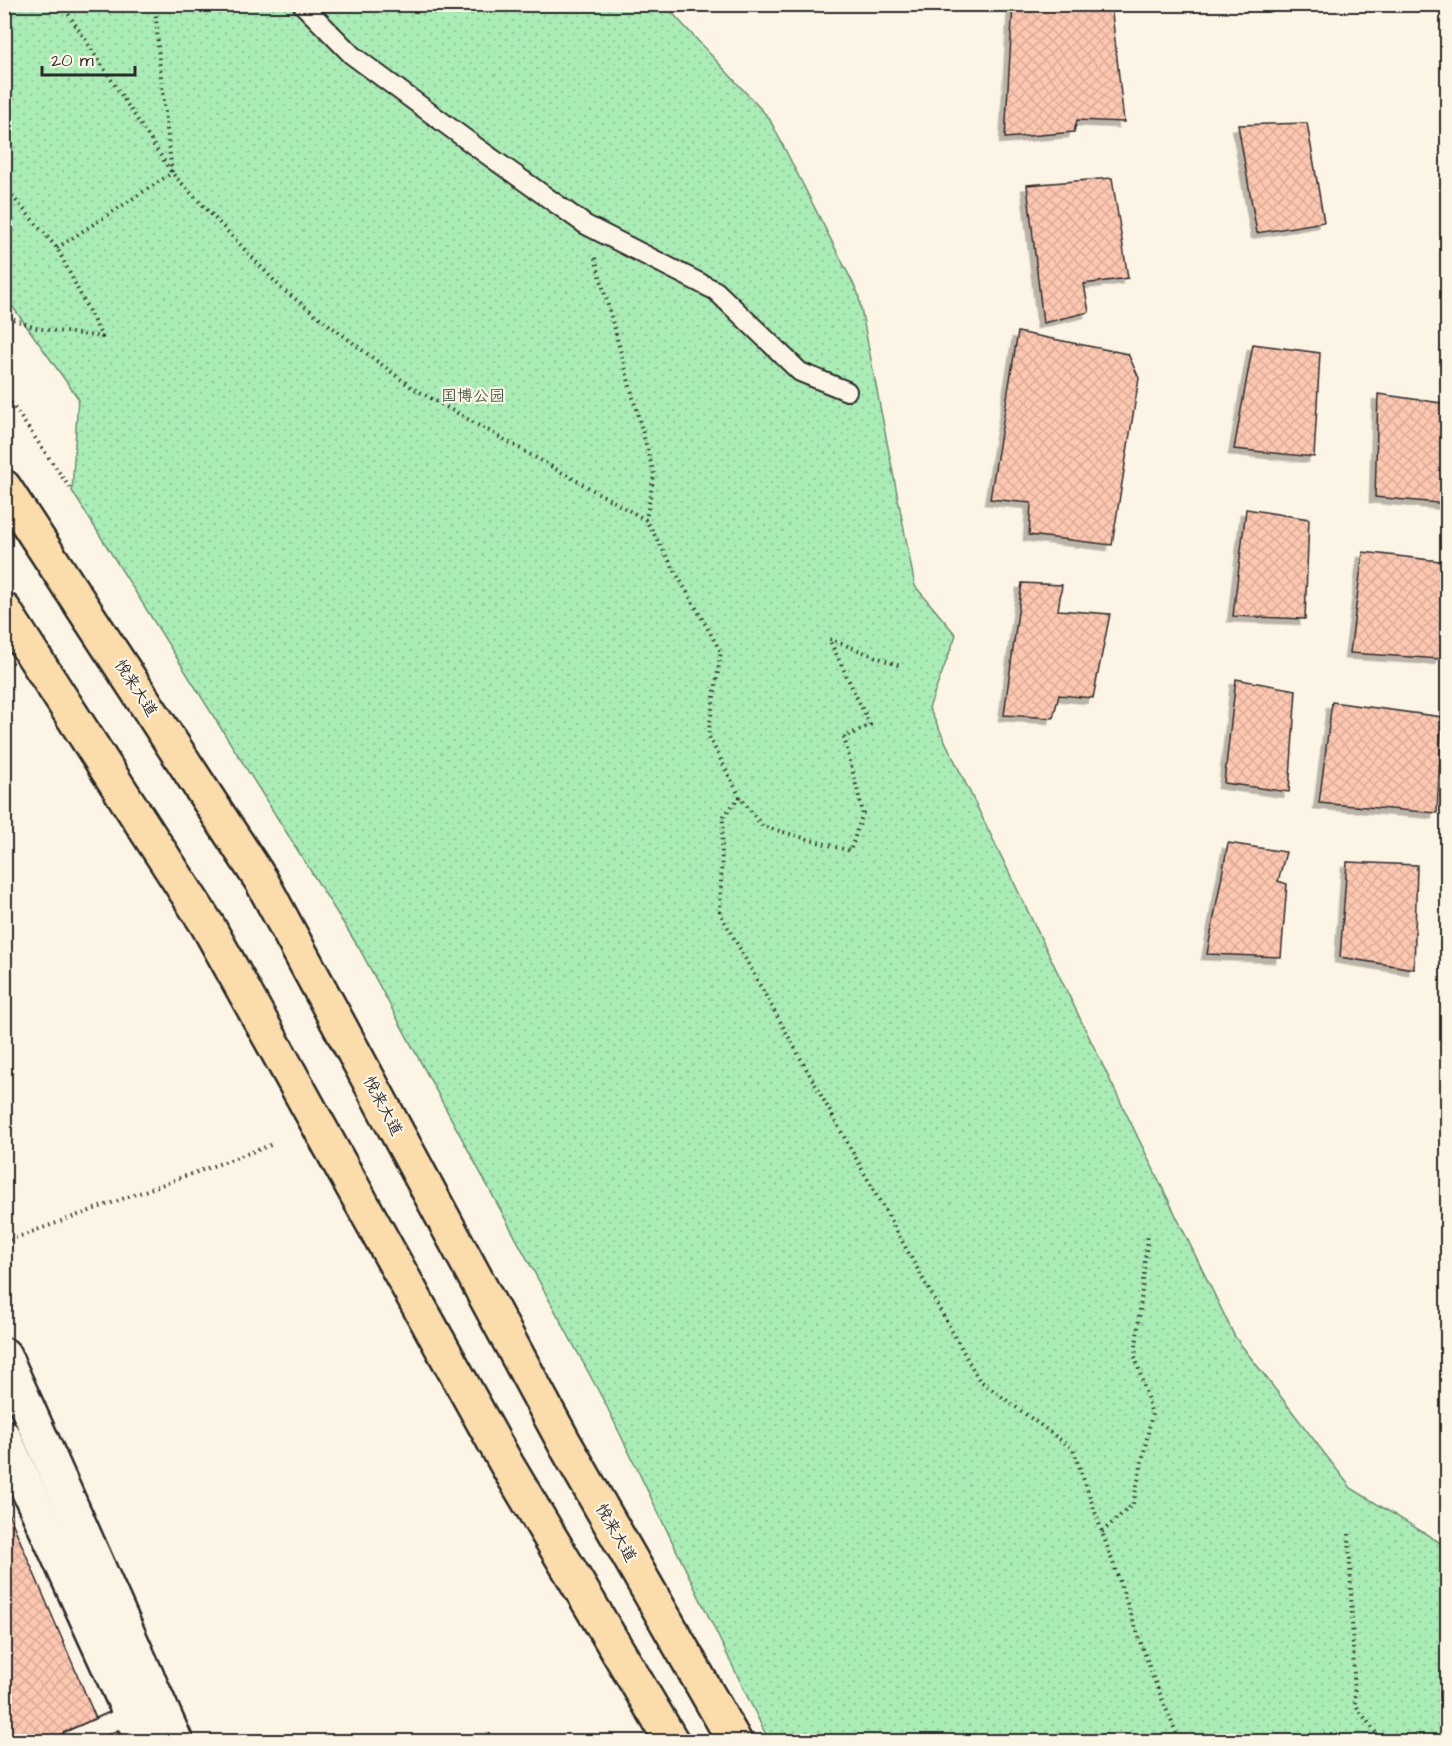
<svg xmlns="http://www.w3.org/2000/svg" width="1452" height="1746" font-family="'Architects Daughter','LXGW WenKai TC',sans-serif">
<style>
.park{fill:url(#park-dots);stroke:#6a8c70;stroke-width:1.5}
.building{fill:url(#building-cross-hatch);stroke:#2b2b2b;stroke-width:1.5;filter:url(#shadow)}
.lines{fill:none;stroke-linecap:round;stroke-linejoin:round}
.service-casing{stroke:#2b2b2b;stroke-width:22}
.minor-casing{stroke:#2b2b2b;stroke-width:38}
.primary-casing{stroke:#2b2b2b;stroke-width:38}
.path{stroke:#2b2b2b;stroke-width:4;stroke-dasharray:1.5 4.5;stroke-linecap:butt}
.service{stroke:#fcf5e5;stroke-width:18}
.minor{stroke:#fcf5e5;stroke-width:33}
.primary{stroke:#faddab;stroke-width:33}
.labels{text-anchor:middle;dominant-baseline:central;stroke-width:4.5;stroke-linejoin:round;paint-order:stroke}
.park-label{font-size:16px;fill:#4b5b4e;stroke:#fcf5e5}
.street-label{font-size:16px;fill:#2b2b2b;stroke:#fcf5e5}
</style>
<defs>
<pattern id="park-dots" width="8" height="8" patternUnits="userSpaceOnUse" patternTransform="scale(1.5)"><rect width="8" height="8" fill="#aaecb6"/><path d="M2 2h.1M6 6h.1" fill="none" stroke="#92cb9d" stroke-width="1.8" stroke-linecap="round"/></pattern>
<pattern id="building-cross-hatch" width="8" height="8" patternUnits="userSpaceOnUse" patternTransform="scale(1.5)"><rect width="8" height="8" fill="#fdc7b0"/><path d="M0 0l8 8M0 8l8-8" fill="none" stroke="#d9ab98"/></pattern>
<filter id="shadow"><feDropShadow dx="-5.5" dy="5.5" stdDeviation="0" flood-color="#0004"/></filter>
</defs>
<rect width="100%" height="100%" fill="#fcf5e5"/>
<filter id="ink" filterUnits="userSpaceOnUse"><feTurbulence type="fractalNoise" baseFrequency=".0167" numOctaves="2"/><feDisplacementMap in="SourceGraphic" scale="12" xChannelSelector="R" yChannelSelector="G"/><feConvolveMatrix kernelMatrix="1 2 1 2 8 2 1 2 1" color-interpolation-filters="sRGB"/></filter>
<g filter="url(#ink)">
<polygon class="park" points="4,5 665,5 769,118 858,293 915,586 956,635 929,708 1235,1337 1351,1488 1447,1547 1447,1741 769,1741 606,1405 359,948 72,491 78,398 5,296"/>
<g class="building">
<polygon points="1013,4 1111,4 1124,122 1077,120 1074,132 1005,138"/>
<polygon points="1307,123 1324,222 1257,233 1238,125"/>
<polygon points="1112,178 1128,278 1084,284 1089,312 1043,323 1027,185"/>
<polygon points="1018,332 1128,354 1139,378 1112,545 1029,535 1031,503 990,499"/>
<polygon points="1253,344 1320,353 1314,457 1234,449"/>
<polygon points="1378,394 1448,404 1448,504 1375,497"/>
<polygon points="1246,509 1309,519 1305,619 1233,616"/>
<polygon points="1363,552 1448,562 1448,582 1441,659 1350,653"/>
<polygon points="1022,583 1062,585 1058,610 1110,614 1093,698 1059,695 1053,718 1004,715"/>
<polygon points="1236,679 1296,690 1289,792 1224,783"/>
<polygon points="1332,702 1442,717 1437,813 1319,803"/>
<polygon points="1228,843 1286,852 1278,881 1287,884 1281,957 1207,954"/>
<polygon points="1347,862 1417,865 1414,969 1340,957"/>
<polygon points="4,1503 106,1742 4,1742"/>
</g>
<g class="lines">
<defs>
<g id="service">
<polyline points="302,4 352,55 479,149 586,225 716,291 800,372 847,391"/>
<polyline points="69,1741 137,1711"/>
</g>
<g id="minor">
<polyline points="4,1355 176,1742"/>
<polyline points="4,1437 143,1742"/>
</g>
<g id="primary">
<polyline points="4,487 261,880 565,1444 735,1742"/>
<polyline points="4,610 208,926 507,1465 672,1742"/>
</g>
</defs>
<use href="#service" class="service-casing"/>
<use href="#minor" class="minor-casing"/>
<use href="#primary" class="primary-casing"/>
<g class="path">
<polyline points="62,4 172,173 282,289 411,387 646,520 721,652 708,735 740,797 762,826 850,851 863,813 844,737 870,725 829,639 900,666"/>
<polyline points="4,187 57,248 102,337 35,328 4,315"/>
<polyline points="57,248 172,173 159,59 155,4"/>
<polyline points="595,258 654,474 646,520"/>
<polyline points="4,393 72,491"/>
<polyline points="4,703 10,701"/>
<polyline points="740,797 723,817 720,913 979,1380 1073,1449 1153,1677 1180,1742"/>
<polyline points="4,1242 271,1145"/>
<polyline points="1102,1532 1133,1504 1152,1414 1135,1356 1148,1233"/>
<polyline points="1349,1534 1355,1705 1383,1742"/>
</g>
<use href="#service" class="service"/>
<use href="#minor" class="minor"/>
<use href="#primary" class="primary"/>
</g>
</g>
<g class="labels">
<g class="park-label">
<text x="473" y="396">国博公园</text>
</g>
<g class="street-label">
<text transform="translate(136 688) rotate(57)">悦来大道</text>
<text transform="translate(383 1106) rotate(62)">悦来大道</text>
<text transform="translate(616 1533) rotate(60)">悦来大道</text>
</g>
</g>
<rect width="1452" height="1746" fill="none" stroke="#fcf5e5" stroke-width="24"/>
<rect x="12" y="12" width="1428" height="1722" fill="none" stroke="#2b2b2b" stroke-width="2" filter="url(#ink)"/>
<path d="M42 66v9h93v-9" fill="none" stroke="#2b2b2b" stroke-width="3"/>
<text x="51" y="66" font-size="18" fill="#2b2b2b" stroke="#fcf5e5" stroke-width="4.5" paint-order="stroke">20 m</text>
</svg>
